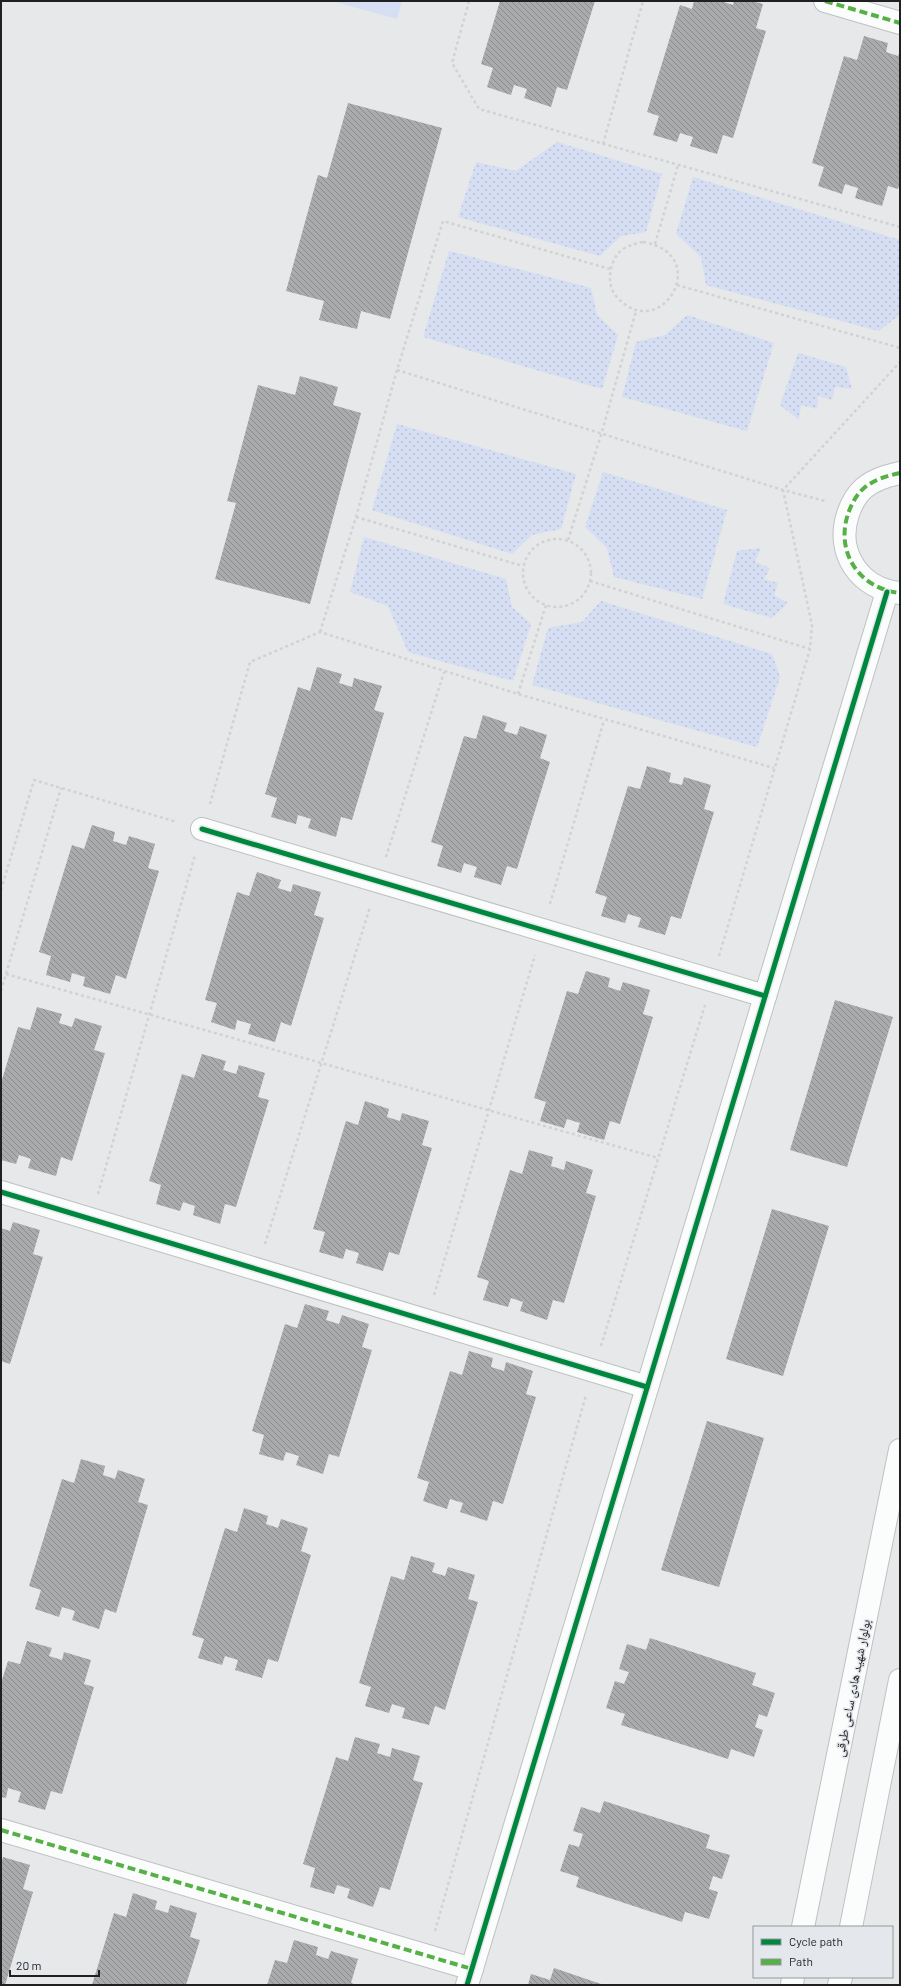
<svg xmlns="http://www.w3.org/2000/svg" width="901" height="1986" font-family="Barlow,'Noto Naskh Arabic',sans-serif">
<style>
.grass{fill:url(#grass-dots)}
.pitch{fill:#d5def2}
.building{fill:url(#building-back-hatch)}
.lines{fill:none;stroke-linecap:round;stroke-linejoin:round}
.minor-casing{stroke:#bfc0c2;stroke-width:24}
.path{stroke:#d2d2d2;stroke-width:2.5;stroke-dasharray:3 3;stroke-linecap:butt}
.minor{stroke:#fbfcfc;stroke-width:22}
.quiet{stroke:#55b145;stroke-width:4;stroke-dasharray:8 4;stroke-linecap:butt}
.cycleway-casing{stroke:#e4e7ec;stroke-width:8}
.cycleway{stroke:#00873e;stroke-width:5}
.labels{text-anchor:middle;dominant-baseline:central;stroke-width:3;stroke-linejoin:round;paint-order:stroke}
.street-label{font-size:13px;fill:#1f2022;stroke:#e4e7ec}
</style>
<defs>
<pattern id="grass-dots" width="8" height="8" patternUnits="userSpaceOnUse"><rect width="8" height="8" fill="#d5def2"/><path d="M2 2h.1M6 6h.1" fill="none" stroke="#b6becf" stroke-width="1.8" stroke-linecap="round"/></pattern>
<pattern id="building-back-hatch" width="6" height="6" patternUnits="userSpaceOnUse"><rect width="6" height="6" fill="#aaabad"/><path d="M-1 5l2 2M0 0l6 6M5-1l2 2" fill="none" stroke="#8a8b8c"/></pattern>
</defs>
<rect width="100%" height="100%" fill="#e6e8ea"/>
<g class="grass">
<polygon points="557,142 662,174 646,232 621,236 600,256 458,217 476,162 516,171"/>
<polygon points="693,177 900,240 900,308 898,316 879,331 706,285 701,257 676,234"/>
<polygon points="449,251 591,288 597,315 618,335 602,389 423,337"/>
<polygon points="687,315 774,343 747,431 622,397 636,342 665,335"/>
<polygon points="798,353 846,367 852,389 835,387 832,400 818,396 817,409 801,405 799,420 780,405"/>
<polygon points="397,424 576,474 561,529 532,535 512,554 372,510"/>
<polygon points="603,472 727,510 702,599 614,577 607,548 585,527"/>
<polygon points="364,537 506,579 512,607 531,624 513,681 408,652 388,606 350,592"/>
<polygon points="761,548 755,562 770,568 764,579 778,583 774,595 788,603 772,618 723,604 737,551"/>
<polygon points="601,601 772,654 780,677 757,747 532,685 548,628 582,622"/>
</g>
<polygon class="pitch" points="332,1 402,1 397,19"/>
<g class="building">
<polygon points="500,1 595,1 567,90 557,87 551,107 524,98 527,89 514,85 511,95 487,87 493,68 481,64"/>
<polygon points="694,1 721,1 733,5 734,1 752,1 763,4 756,28 766,31 733,138 723,135 717,154 690,146 693,137 680,133 677,142 653,135 659,116 647,112 680,5 692,9"/>
<polygon points="864,36 888,43 886,52 898,56 900,51 900,184 898,189 888,186 882,206 855,198 858,188 845,184 842,194 818,186 824,167 812,163 844,56 857,60"/>
<polygon points="348,103 442,128 390,319 361,311 357,329 319,320 324,301 286,291 318,175 327,178"/>
<polygon points="300,376 338,387 333,405 361,413 310,604 215,579 236,503 227,501 258,385 295,395"/>
<polygon points="317,667 342,674 339,683 352,687 354,678 382,686 374,710 384,713 352,820 341,817 336,837 308,828 311,819 298,815 296,824 271,817 277,798 265,794 298,687 310,691"/>
<polygon points="483,715 507,723 504,731 517,735 520,726 547,735 540,758 550,762 517,869 507,866 501,885 474,877 477,867 464,863 461,873 437,866 443,846 431,842 464,736 476,739"/>
<polygon points="647,766 671,773 669,782 682,785 684,777 711,785 704,809 714,812 681,919 671,916 665,935 638,927 641,918 628,914 625,923 601,916 607,897 595,893 628,786 640,789"/>
<polygon points="92,825 115,832 113,841 126,845 129,836 155,844 148,868 159,871 126,979 116,975 110,994 83,986 85,977 72,973 70,982 46,975 51,956 39,952 72,845 84,849"/>
<polygon points="257,872 281,880 278,888 291,892 293,884 321,892 314,915 324,918 291,1026 281,1022 275,1042 248,1034 251,1024 237,1020 235,1030 211,1022 217,1003 205,1000 237,892 249,896"/>
<polygon points="586,971 610,978 608,987 620,991 623,982 650,990 643,1014 653,1017 620,1124 610,1121 604,1140 577,1132 580,1123 567,1119 564,1128 540,1121 546,1102 534,1098 567,991 578,994"/>
<polygon points="835,1000 893,1017 847,1167 790,1150"/>
<polygon points="37,1007 62,1014 59,1023 72,1027 75,1018 102,1026 94,1050 105,1053 72,1161 61,1157 56,1176 28,1168 31,1159 19,1155 16,1164 1,1160 1,1083 18,1027 30,1030"/>
<polygon points="202,1054 226,1061 223,1070 236,1074 239,1065 265,1073 258,1097 269,1100 236,1207 225,1204 220,1224 193,1215 195,1206 183,1202 180,1211 156,1204 161,1185 149,1181 182,1074 194,1078"/>
<polygon points="365,1101 389,1109 387,1117 400,1121 402,1113 429,1121 422,1145 432,1148 399,1255 389,1252 383,1271 356,1263 359,1253 346,1249 343,1259 319,1252 325,1232 313,1229 346,1121 358,1125"/>
<polygon points="529,1150 553,1157 551,1166 564,1170 566,1161 593,1170 586,1193 596,1196 564,1303 553,1300 547,1320 520,1311 523,1302 511,1298 508,1307 483,1300 489,1281 477,1277 510,1170 522,1174"/>
<polygon points="772,1209 829,1226 783,1376 726,1359"/>
<polygon points="13,1222 40,1230 33,1254 43,1257 10,1364 1,1361 1,1228 10,1231"/>
<polygon points="305,1304 329,1311 326,1320 339,1324 342,1315 369,1324 362,1347 372,1350 339,1457 329,1454 323,1474 296,1465 299,1456 286,1452 283,1461 259,1454 264,1435 252,1431 285,1324 297,1328"/>
<polygon points="469,1351 493,1358 491,1367 504,1371 506,1362 533,1371 526,1394 536,1397 503,1504 493,1501 487,1521 460,1512 463,1503 450,1499 447,1509 423,1501 429,1482 417,1478 450,1371 462,1375"/>
<polygon points="707,1421 764,1438 719,1587 661,1570"/>
<polygon points="81,1459 105,1466 103,1475 115,1479 118,1470 145,1479 138,1502 148,1505 116,1613 105,1609 99,1629 72,1620 75,1611 62,1607 59,1617 35,1609 41,1590 29,1586 62,1479 74,1483"/>
<polygon points="244,1508 268,1516 266,1524 278,1528 281,1519 308,1528 301,1551 311,1555 278,1662 268,1659 262,1678 235,1670 238,1660 225,1656 222,1665 198,1658 204,1639 192,1635 225,1528 237,1532"/>
<polygon points="411,1556 435,1563 432,1572 445,1576 448,1567 475,1575 468,1599 478,1602 445,1710 435,1706 429,1725 402,1718 405,1708 392,1704 389,1713 365,1706 371,1687 359,1683 391,1576 404,1580"/>
<polygon points="650,1638 756,1673 752,1685 775,1693 767,1717 759,1714 755,1727 763,1730 754,1757 731,1749 728,1759 621,1725 625,1714 606,1708 615,1681 624,1684 629,1672 619,1669 627,1644 646,1650"/>
<polygon points="27,1641 52,1648 49,1656 62,1660 64,1652 91,1660 84,1684 94,1687 62,1794 51,1791 45,1810 18,1802 21,1792 8,1788 6,1798 1,1797 1,1683 8,1661 20,1664"/>
<polygon points="355,1737 380,1744 377,1753 390,1757 392,1748 420,1756 413,1780 423,1783 390,1890 380,1887 373,1907 347,1898 350,1889 337,1885 334,1894 310,1887 315,1868 303,1864 336,1757 348,1761"/>
<polygon points="604,1801 710,1835 706,1848 730,1855 722,1879 713,1876 709,1889 718,1892 709,1919 685,1912 682,1922 576,1887 579,1877 560,1871 569,1844 579,1847 583,1834 573,1831 581,1807 600,1813"/>
<polygon points="3,1857 30,1865 23,1889 33,1892 5,1985 1,1985 1,1864"/>
<polygon points="133,1893 157,1901 155,1909 168,1913 170,1905 197,1913 190,1937 200,1940 186,1985 92,1985 114,1913 126,1917"/>
<polygon points="294,1940 318,1947 316,1955 328,1959 331,1951 358,1959 351,1983 357,1985 267,1985 275,1960 287,1963"/>
<polygon points="554,1968 604,1985 528,1985 531,1974 550,1980"/>
</g>
<g class="lines">
<defs>
<g id="minor">
<polyline points="825,1 900,23"/>
<path d="M900,473C887,476 875,479 864,488C856,495 851,505 848,514C835,553 860,589 900,593"/>
<polyline points="202,829 765,996"/>
<polyline points="1,1192 647,1387"/>
<polyline points="1,1830 472,1969"/>
<polyline points="803,1927 900,1450"/>
<polyline points="851,1927 900,1680"/>
<polyline points="467,1985 887,592"/>
<polyline points="792,1985 793,1977"/>
<polyline points="839,1985 841,1977"/>
</g>
</defs>
<use href="#minor" class="minor-casing"/>
<g class="path">
<polyline points="469,1 452,63 479,109 900,227"/>
<polyline points="603,144 643,1"/>
<path d="M643,242C715,254 660,347 616,296C605,283 610,258 623,249C630,245 636,243 643,242Z"/>
<polyline points="655,244 678,165"/>
<polyline points="677,285 900,348"/>
<polyline points="397,370 783,490 825,501"/>
<polyline points="356,517 523,566"/>
<circle cx="557" cy="573" r="34"/>
<polyline points="568,540 601,435 636,311"/>
<polyline points="590,581 810,649"/>
<polyline points="320,632 356,517 397,370 443,221 610,269"/>
<polyline points="518,694 546,605"/>
<polyline points="210,804 250,662 320,632 518,694 774,768"/>
<polyline points="386,857 444,672"/>
<polyline points="1,890 34,780 177,822"/>
<polyline points="550,904 604,720"/>
<polyline points="719,956 810,649 812,625 783,490 900,362"/>
<polyline points="6,974 658,1158"/>
<polyline points="1,991 61,788"/>
<polyline points="98,1194 195,855"/>
<polyline points="265,1244 370,907"/>
<polyline points="434,1295 535,955"/>
<polyline points="601,1346 705,1005"/>
<polyline points="435,1931 586,1395"/>
</g>
<use href="#minor" class="minor"/>
<g class="quiet">
<polyline points="825,1 900,23"/>
<path d="M900,473C887,476 875,479 864,488C856,495 851,505 848,514C835,553 860,589 900,593"/>
<polyline points="1,1830 472,1969"/>
</g>
<defs>
<g id="cycleway">
<polyline points="202,829 765,996"/>
<polyline points="1,1192 647,1387"/>
<polyline points="467,1985 887,592"/>
</g>
</defs>
<use href="#cycleway" class="cycleway-casing"/>
<use href="#cycleway" class="cycleway"/>
</g>
<g class="labels">
<g class="street-label">
<text transform="translate(852 1688) rotate(-79)">بولوار شهید هادی ساعی طرقی</text>
</g>
</g>
<rect width="901" height="1986" fill="none" stroke="#1f2022" stroke-width="4"/>
<rect x="753" y="1926" width="140" height="52" fill="#e4e7ec" stroke="#95979b"/>
<rect x="761" y="1939" width="20" height="6" fill="#00873e" stroke="#95979b"/>
<text x="789" y="1946" font-size="12" fill="#1f2022">Cycle path</text>
<rect x="761" y="1959" width="20" height="6" fill="#55b145" stroke="#95979b"/>
<text x="789" y="1966" font-size="12" fill="#1f2022">Path</text>
<path d="M10 1970v6h89v-6" fill="none" stroke="#1f2022" stroke-width="2"/>
<text x="16" y="1970" font-size="12" fill="#1f2022" stroke="#e4e7ec" stroke-width="3" paint-order="stroke">20 m</text>
</svg>
